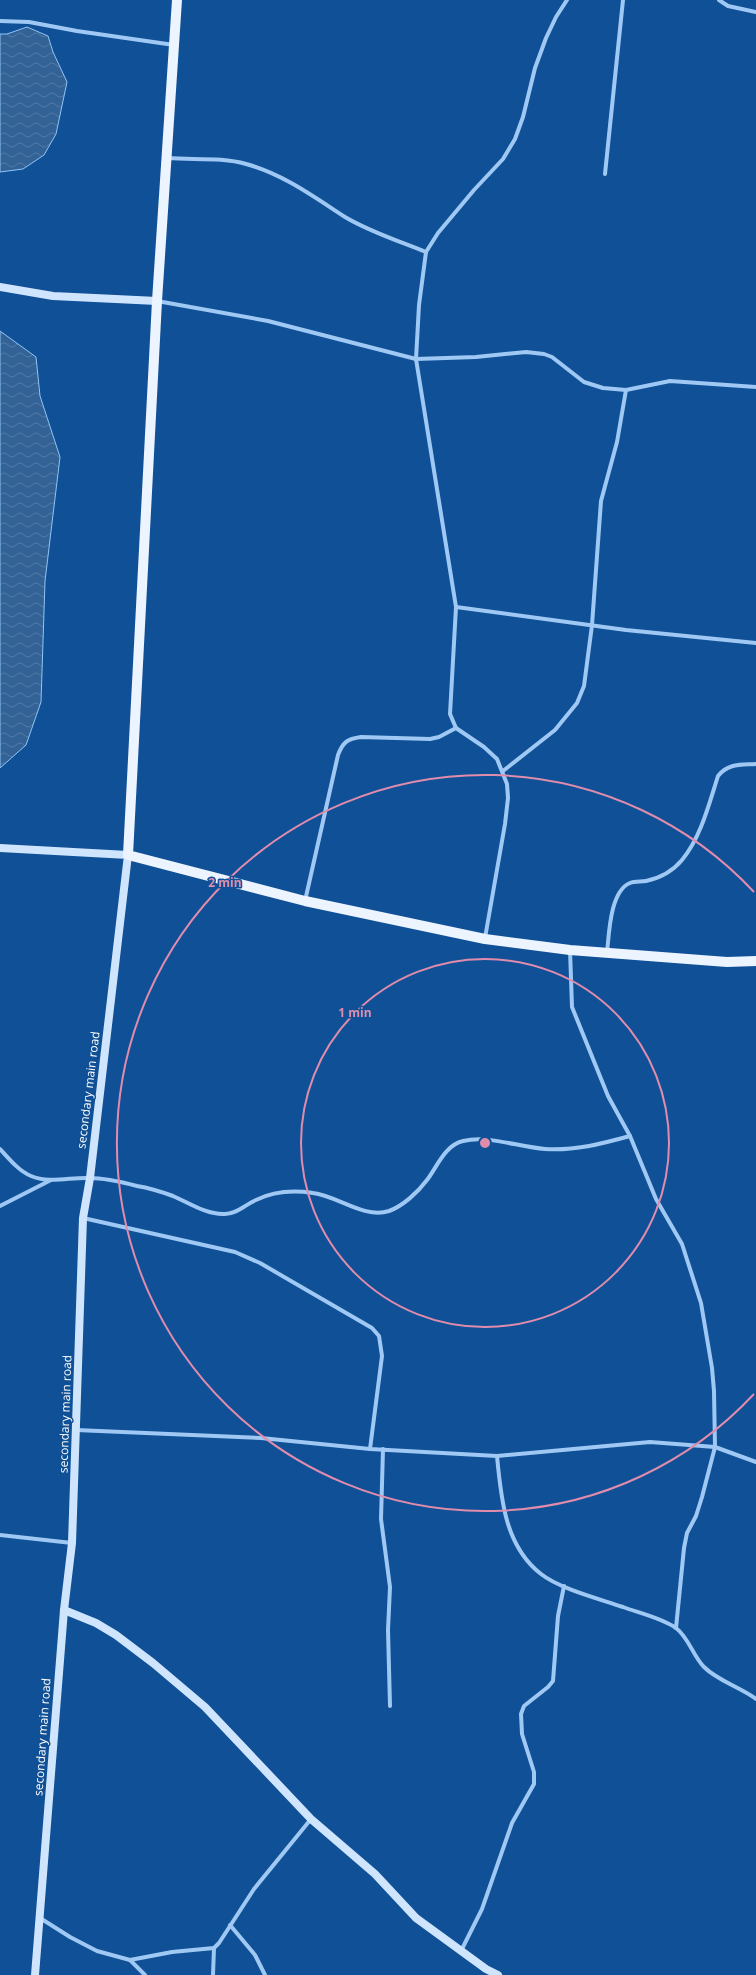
<svg xmlns="http://www.w3.org/2000/svg" width="756" height="1975" font-family="'Open Sans',sans-serif">
<style>
.water{fill:url(#water-waves);stroke:#90c5f7}
.lines{fill:none;stroke-linecap:round;stroke-linejoin:round}
.street{stroke:#9fc9f4;stroke-width:4}
.secondary{stroke:#cfe5fd;stroke-width:8}
.primary{stroke:#ecf4ff;stroke-width:10}
.ring{fill:none;stroke:#e08cad;stroke-width:2}
.labels{text-anchor:middle;dominant-baseline:central;stroke-width:3;stroke-linejoin:round;paint-order:stroke}
.street-label{font-size:12px;fill:#fff;stroke:#105096}
.centre{fill:#e08cad;stroke:#105096;stroke-width:2}
.ring-label{font-size:12px;text-anchor:middle;font-weight:bold;fill:#e08cad;stroke:#105096;stroke-width:3;stroke-linejoin:round;paint-order:stroke}
</style>
<defs>
<pattern id="water-waves" width="16" height="10" patternUnits="userSpaceOnUse"><rect width="16" height="10" fill="#336296"/><path d="M0 5q4-4 8 0t8 0" fill="none" stroke="#527aa6"/></pattern>
</defs>
<rect width="100%" height="100%" fill="#105096"/>
<g class="water">
<polygon points="27,27 48,36 53,52 67,82 56,134 44,155 23,169 0,172 0,34 7,34"/>
<polygon points="0,331 36,357 40,396 60,457 45,581 41,702 26,745 0,768"/>
</g>
<g class="lines">
<g class="street">
<polyline points="719,0 728,6 756,12"/>
<polyline points="0,21 29,22 77,31 174,45"/>
<path d="M168,158C193,160 222,157 246,164C283,174 314,197 345,217C370,232 399,241 426,252"/>
<polyline points="605,174 623,0"/>
<polyline points="157,301 268,321 416,359 476,357 526,352 544,354 552,357 584,382 603,388 626,390 670,381 756,387"/>
<polyline points="456,607 626,630 756,643"/>
<polyline points="503,771 555,730 577,703 584,686 592,625 601,501 617,442 626,390"/>
<path d="M305,901L338,755C343,742 347,739 361,737L430,739L439,737L456,728"/>
<polyline points="485,938 505,824 508,798 507,784 497,759 484,747 456,728 450,714 456,607 416,359 419,305 426,252 438,233 474,190 503,159 515,139 523,117 535,68 546,38 556,17 567,0"/>
<polyline points="570,950 572,1007 608,1096 630,1136 656,1199 682,1244 701,1303 712,1368 714,1391 715,1447 702,1497 696,1516 687,1533 684,1548 676,1628"/>
<path d="M607,953C609,934 610,891 630,883C635,881 641,882 646,881C660,878 672,872 682,860C701,837 709,804 718,776C728,763 741,765 756,764"/>
<path d="M0,1149C9,1159 19,1171 31,1176C49,1184 71,1177 89,1178C105,1178 122,1182 137,1186C149,1188 162,1192 173,1196C189,1203 207,1215 225,1214C237,1214 246,1204 256,1200C274,1191 293,1190 313,1193C338,1196 364,1219 389,1211C403,1206 418,1192 427,1180C437,1167 445,1145 463,1141C489,1135 518,1147 545,1149C574,1151 601,1144 630,1136"/>
<polyline points="0,1206 51,1180"/>
<polyline points="83,1218 235,1252 260,1263 372,1328 379,1336 382,1356 370,1449"/>
<polyline points="76,1430 261,1438 370,1449 497,1456 650,1442 715,1447 756,1462"/>
<polyline points="383,1449 381,1519 390,1587 388,1630 390,1706"/>
<path d="M497,1456C501,1499 505,1546 541,1574C560,1589 600,1599 623,1607C639,1613 662,1618 676,1628C689,1638 693,1656 704,1667C718,1681 740,1687 756,1699"/>
<polyline points="0,1535 72,1543"/>
<polyline points="40,1918 70,1937 97,1951 130,1960 172,1952 214,1948 219,1943 254,1889 311,1819"/>
<polyline points="230,1925 255,1955 265,1975"/>
<polyline points="461,1951 482,1909 512,1823 534,1784 534,1772 522,1734 521,1714 524,1706 548,1687 553,1681 558,1616 564,1586"/>
<polyline points="130,1960 145,1975"/>
<polyline points="213,1975 214,1948"/>
</g>
<g class="secondary">
<polyline points="0,287 53,296 157,301"/>
<polyline points="0,848 128,855 90,1178 83,1218 72,1543 64,1610 35,1975"/>
<polyline points="64,1610 96,1623 116,1635 153,1663 205,1707 311,1819 375,1874 416,1918 486,1969 498,1975"/>
</g>
<polyline class="primary" points="177,0 157,301 128,855 305,901 485,939 570,950 727,962 756,961"/>
</g>
<g class="ring">
<circle cx="485" cy="1143" r="184"/>
<path d="M754 1394A368 368 0 1 1 754 892"/>
</g>
<g class="labels">
<g class="street-label">
<text transform="translate(88 1090) rotate(-83)">secondary main road</text>
<text transform="translate(65 1414) rotate(-88)">secondary main road</text>
<text transform="translate(42 1737) rotate(-86)">secondary main road</text>
</g>
</g>
<circle cx="485" cy="1143" r="6" class="centre"/>
<g class="ring-label">
<text x="225" y="887">2 min</text>
<text x="355" y="1017">1 min</text>
</g>
</svg>
